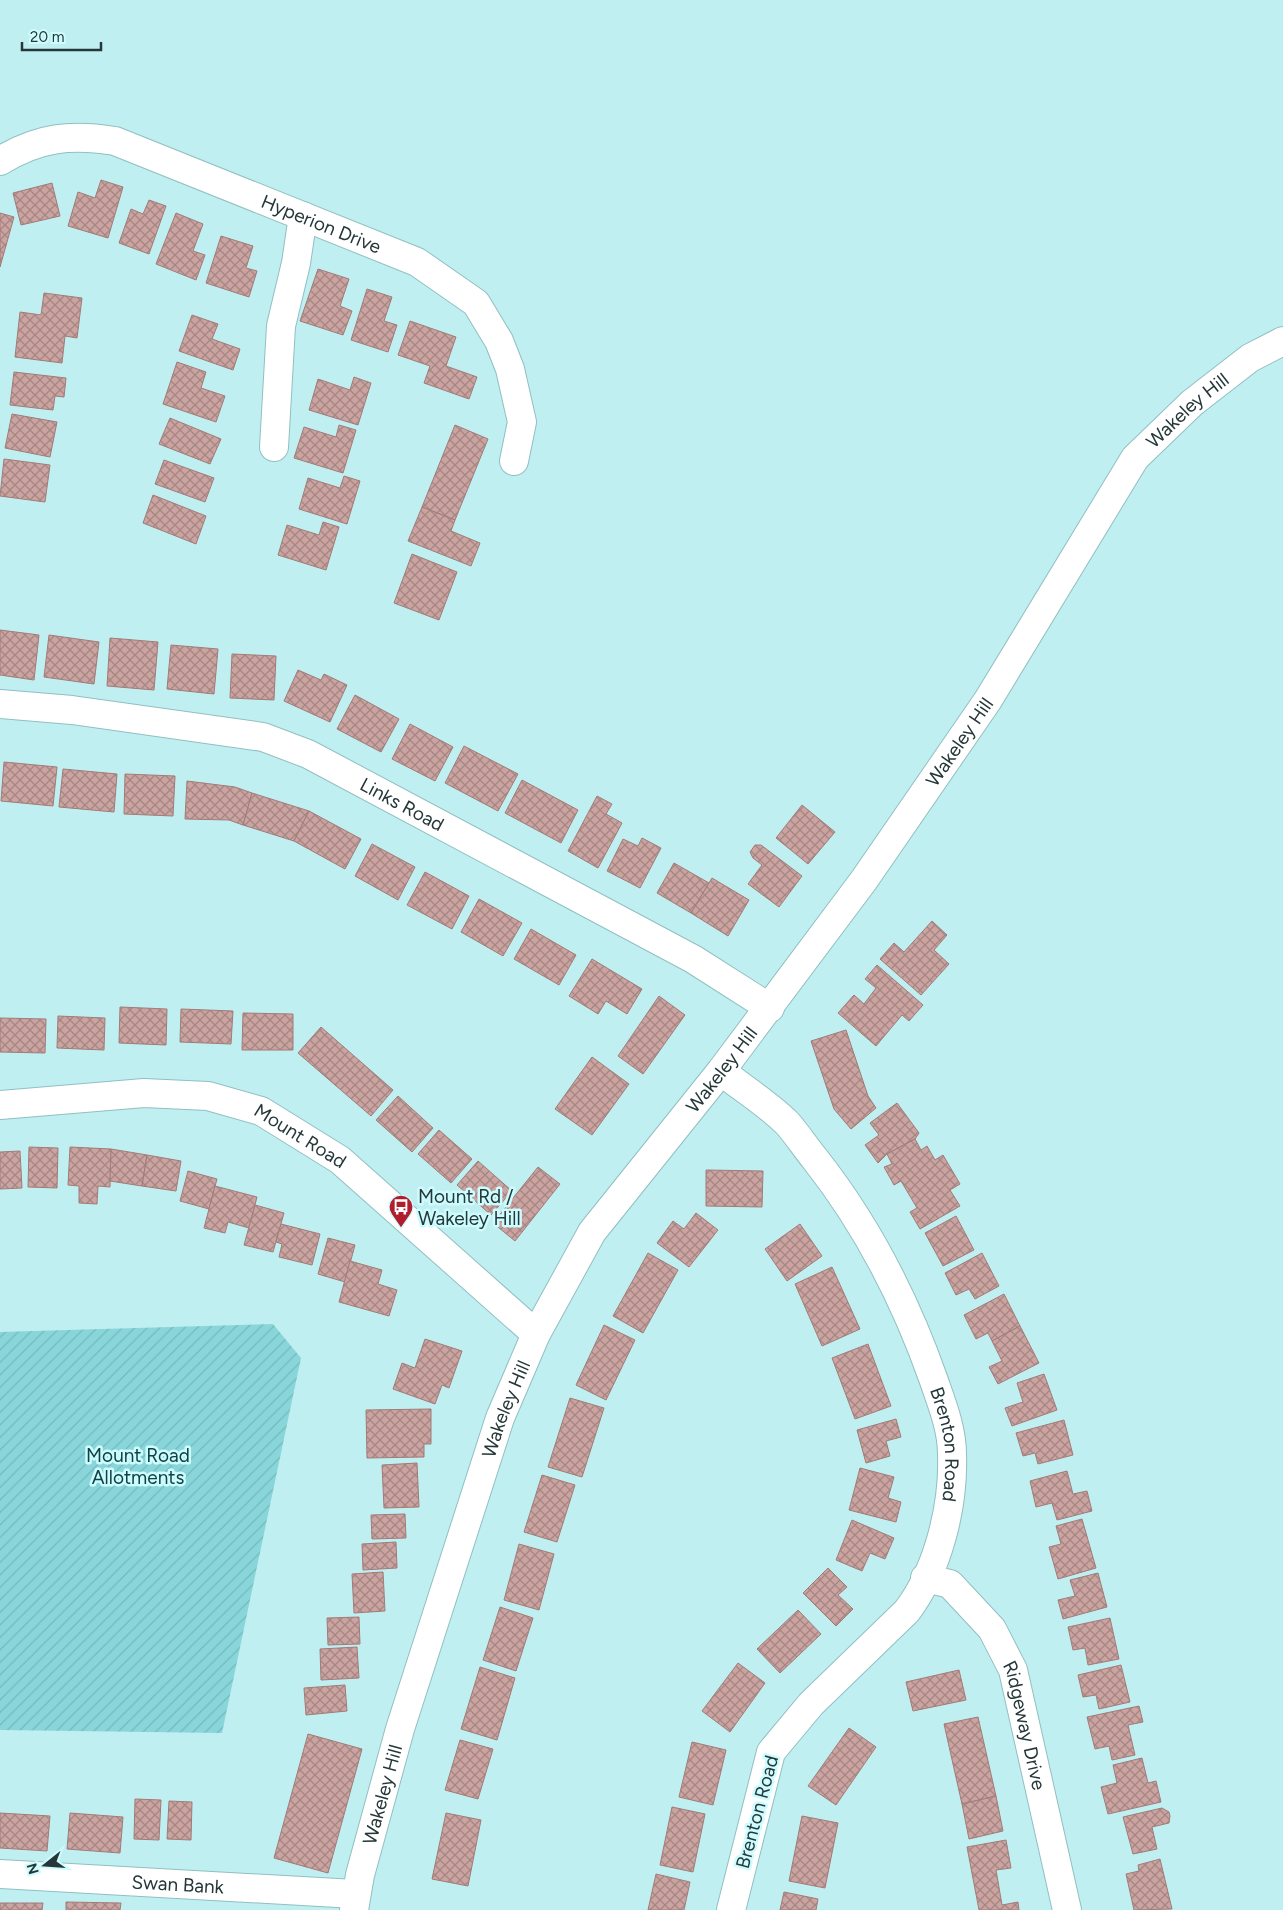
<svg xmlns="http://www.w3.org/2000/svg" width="1283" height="1910" font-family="Figtree,sans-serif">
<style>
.garden{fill:url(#garden-furrows)}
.building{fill:url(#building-cross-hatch);stroke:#a17b78}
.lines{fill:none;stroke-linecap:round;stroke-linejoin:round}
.minor-casing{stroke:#91bfc1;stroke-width:30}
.minor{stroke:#fff;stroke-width:28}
.labels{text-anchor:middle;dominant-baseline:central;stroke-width:5;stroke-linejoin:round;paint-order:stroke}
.street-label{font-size:19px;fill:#253738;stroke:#cdfcff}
.poi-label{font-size:19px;fill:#253738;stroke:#cdfcff;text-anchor:start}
.park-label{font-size:19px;fill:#104144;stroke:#cdfcff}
</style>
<defs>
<pattern id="garden-furrows" width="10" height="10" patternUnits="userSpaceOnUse" patternTransform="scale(1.25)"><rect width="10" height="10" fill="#89d6da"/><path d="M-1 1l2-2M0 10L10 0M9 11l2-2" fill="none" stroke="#76b8bc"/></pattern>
<pattern id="building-cross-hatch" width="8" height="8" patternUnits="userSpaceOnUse" patternTransform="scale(1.25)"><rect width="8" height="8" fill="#cba3a0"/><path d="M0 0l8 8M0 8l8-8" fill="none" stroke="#a58683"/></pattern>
</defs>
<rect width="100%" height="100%" fill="#c0eff1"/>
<polygon class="garden" points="273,1324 301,1358 222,1733 0,1730 0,1332"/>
<g class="building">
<polygon points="101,180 123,187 108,238 68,226 78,192 95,198"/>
<polygon points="52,183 60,216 21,225 13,193"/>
<polygon points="149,200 166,206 149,254 119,243 131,209 143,214"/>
<polygon points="0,213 14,217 0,267"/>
<polygon points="176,213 203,224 193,251 205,255 196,280 156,264"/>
<polygon points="221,236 253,246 246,268 257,271 249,297 206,283"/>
<polygon points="318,269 349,279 340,306 352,311 343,335 300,321"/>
<polygon points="367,289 392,297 384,321 397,325 388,352 351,340"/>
<polygon points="44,293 82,298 77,338 65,336 62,363 15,357 20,312 41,315"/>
<polygon points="192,315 218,324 212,339 240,349 233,370 179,351"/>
<polygon points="410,321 456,337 446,366 477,377 469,399 424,383 430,366 398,355"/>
<polygon points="177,362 206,372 201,388 225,396 216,422 163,404"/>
<polygon points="14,372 66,378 64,397 55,396 53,410 10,405"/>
<polygon points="354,377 371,383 358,425 309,410 318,379 350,390"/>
<polygon points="12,414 57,422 50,457 5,448"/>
<polygon points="170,418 221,439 210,464 159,444"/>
<polygon points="339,425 356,430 343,473 294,458 304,427 336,437"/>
<polygon points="455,425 488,439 455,520 422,507"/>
<polygon points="4,459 50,465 45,502 0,496"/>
<polygon points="164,460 214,478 205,502 155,484"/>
<polygon points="344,476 360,481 347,524 299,509 308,478 340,488"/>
<polygon points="153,495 206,516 196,544 143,523"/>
<polygon points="422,507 455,520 451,531 480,543 471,566 408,541"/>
<polygon points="323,522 339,527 326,570 278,555 287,525 319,535"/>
<polygon points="412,554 457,572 439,620 394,603"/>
<polygon points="0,630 39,635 34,680 0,675"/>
<polygon points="49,635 99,642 94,684 44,677"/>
<polygon points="110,638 158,642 154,690 107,686"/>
<polygon points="171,645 218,649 214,694 167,689"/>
<polygon points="232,654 276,656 274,700 230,698"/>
<polygon points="298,670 321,680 324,674 347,685 330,722 284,701"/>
<polygon points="355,695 399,719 381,752 337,729"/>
<polygon points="410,724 453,747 435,781 392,759"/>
<polygon points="464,746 518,774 498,811 445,783"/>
<polygon points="4,762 57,767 53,806 1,801"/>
<polygon points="63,769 117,774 114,812 59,807"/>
<polygon points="125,774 175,776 173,816 124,814"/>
<polygon points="522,780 578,810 561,843 505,813"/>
<polygon points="187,781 235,787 252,793 243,825 229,820 185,819"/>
<polygon points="252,793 309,811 294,841 243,825"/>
<polygon points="597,796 612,804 606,814 622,823 598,868 568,851"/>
<polygon points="802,805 835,832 808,864 776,838"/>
<polygon points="309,811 361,839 345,869 294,841"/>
<polygon points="642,838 661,848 640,888 607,871 623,839 638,846"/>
<polygon points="372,844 415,867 398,900 355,876"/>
<polygon points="755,845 761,845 802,876 779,907 748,884 762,865 753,858 750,852"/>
<polygon points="674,863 709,883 691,913 657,893"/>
<polygon points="425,872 469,896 452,929 407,905"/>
<polygon points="712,878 749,900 728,936 691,913"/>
<polygon points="479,899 522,923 503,956 461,932"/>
<polygon points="932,921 947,935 934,950 949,964 921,995 880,959 894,943 904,952"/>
<polygon points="531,929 576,955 559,985 514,959"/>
<polygon points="592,959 642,989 627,1014 606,1001 598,1014 569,996"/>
<polygon points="877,965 923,1005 909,1021 902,1015 876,1046 838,1013 854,995 864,1004 876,988 865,979"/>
<polygon points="659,996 685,1015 643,1074 618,1056"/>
<polygon points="120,1007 167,1009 166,1045 119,1043"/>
<polygon points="181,1009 233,1011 231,1044 180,1042"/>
<polygon points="243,1013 293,1014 293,1050 242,1050"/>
<polygon points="58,1016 105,1018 104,1050 57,1048"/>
<polygon points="0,1018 46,1019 45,1053 0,1052"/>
<polygon points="321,1027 393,1090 371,1116 298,1053"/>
<polygon points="846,1030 868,1096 876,1108 851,1129 834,1109 811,1041"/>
<polygon points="592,1057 629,1084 592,1135 555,1109"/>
<polygon points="398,1096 433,1128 412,1152 376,1120"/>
<polygon points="897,1103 919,1133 915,1139 887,1154 878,1163 865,1145 879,1135 870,1123"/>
<polygon points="439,1130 472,1159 451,1183 418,1154"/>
<polygon points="915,1139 921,1150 927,1146 935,1160 943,1155 960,1184 950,1190 960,1206 920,1229 910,1212 917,1208 901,1181 894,1185 884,1167 892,1164 887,1154"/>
<polygon points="29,1147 58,1148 57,1188 28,1187"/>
<polygon points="70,1147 111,1149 110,1187 98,1186 97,1204 79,1203 79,1186 68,1185"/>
<polygon points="111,1149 147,1155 142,1186 110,1181"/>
<polygon points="20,1151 22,1188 0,1189 0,1152"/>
<polygon points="147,1155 181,1161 176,1191 142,1186"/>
<polygon points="478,1161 512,1191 491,1215 457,1185"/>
<polygon points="538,1167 560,1184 515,1241 493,1223"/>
<polygon points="706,1170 763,1171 762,1207 706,1206"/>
<polygon points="188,1171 217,1179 209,1209 180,1201"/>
<polygon points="215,1186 257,1197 249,1228 228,1222 225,1233 204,1228"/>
<polygon points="255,1205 284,1213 273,1252 244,1245"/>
<polygon points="696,1213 718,1230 689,1267 657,1243 673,1221 684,1229"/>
<polygon points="956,1216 974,1250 943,1266 925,1233"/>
<polygon points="281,1224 320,1234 312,1265 279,1257 282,1244 276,1242"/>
<polygon points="800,1224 822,1256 787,1281 765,1249"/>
<polygon points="328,1238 355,1245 345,1282 318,1274"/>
<polygon points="648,1253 678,1270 643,1333 613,1316"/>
<polygon points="982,1253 999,1286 975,1299 969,1289 956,1295 945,1273"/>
<polygon points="350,1261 382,1270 378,1284 397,1290 389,1316 339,1302"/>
<polygon points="832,1267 860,1329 822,1346 795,1284"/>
<polygon points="1004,1294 1020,1326 992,1341 988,1333 976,1339 964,1315"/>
<polygon points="604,1325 635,1340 606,1400 576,1385"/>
<polygon points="1020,1326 1039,1363 998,1384 989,1367 1002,1361 992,1341"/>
<polygon points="425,1339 462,1351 449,1388 442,1385 435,1404 393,1389 402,1363 415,1368"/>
<polygon points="868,1344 891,1406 855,1419 832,1358"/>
<polygon points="1044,1374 1057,1410 1012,1426 1005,1408 1023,1402 1017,1383"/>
<polygon points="570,1398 604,1408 582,1477 548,1467"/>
<polygon points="431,1409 431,1444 424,1444 424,1457 367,1458 366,1410"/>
<polygon points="896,1419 901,1437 886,1441 890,1456 866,1463 857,1430"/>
<polygon points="1064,1420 1073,1455 1038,1464 1035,1453 1023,1456 1016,1433"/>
<polygon points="417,1463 419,1507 384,1508 382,1465"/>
<polygon points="860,1468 894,1477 888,1498 901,1502 896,1522 849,1510"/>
<polygon points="1067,1471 1073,1494 1087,1491 1092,1511 1057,1520 1052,1503 1036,1507 1030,1481"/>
<polygon points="542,1475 575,1485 557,1542 524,1532"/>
<polygon points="405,1514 406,1538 372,1539 371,1515"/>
<polygon points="1082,1519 1096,1568 1058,1579 1049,1547 1061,1544 1056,1526"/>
<polygon points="852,1520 894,1538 885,1559 870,1553 862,1571 836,1560"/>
<polygon points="396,1542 397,1568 363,1570 362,1544"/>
<polygon points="519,1544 554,1554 539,1610 504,1600"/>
<polygon points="828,1568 847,1587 838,1595 853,1609 836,1626 803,1593"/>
<polygon points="383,1572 385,1611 354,1613 352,1574"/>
<polygon points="1098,1573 1107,1607 1063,1619 1058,1600 1075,1596 1070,1580"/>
<polygon points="500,1607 533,1618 516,1671 483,1660"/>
<polygon points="798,1610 821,1634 780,1673 757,1649"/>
<polygon points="359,1617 360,1644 328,1645 327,1618"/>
<polygon points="1110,1618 1119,1659 1088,1665 1085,1648 1073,1650 1068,1627"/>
<polygon points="357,1647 359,1678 321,1680 320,1649"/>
<polygon points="738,1663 765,1683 730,1732 702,1711"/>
<polygon points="1121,1665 1130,1702 1099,1709 1096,1695 1083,1697 1078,1675"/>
<polygon points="480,1667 515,1678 497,1740 461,1729"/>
<polygon points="959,1670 966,1700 913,1711 906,1682"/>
<polygon points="345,1685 347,1711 306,1715 304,1688"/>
<polygon points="1139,1706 1143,1722 1128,1725 1135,1755 1112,1760 1109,1746 1095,1749 1087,1717"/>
<polygon points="978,1717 996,1796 962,1804 944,1724"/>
<polygon points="849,1728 876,1747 836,1805 808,1786"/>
<polygon points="308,1734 362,1749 328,1873 274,1858"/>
<polygon points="460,1740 493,1749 478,1799 445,1790"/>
<polygon points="692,1742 726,1750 713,1805 679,1797"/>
<polygon points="1142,1758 1148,1783 1156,1781 1161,1802 1108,1814 1101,1787 1117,1783 1113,1765"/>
<polygon points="996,1796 1003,1831 969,1839 962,1804"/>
<polygon points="135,1799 161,1800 159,1840 134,1839"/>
<polygon points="169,1801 192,1802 191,1840 167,1839"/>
<polygon points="672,1807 705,1814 693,1872 660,1865"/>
<polygon points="1162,1808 1169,1812 1170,1816 1169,1823 1152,1827 1157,1849 1133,1854 1123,1817"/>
<polygon points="0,1813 50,1816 47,1851 0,1848"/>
<polygon points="70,1813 123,1817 120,1853 67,1849"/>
<polygon points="446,1813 481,1820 468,1886 432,1879"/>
<polygon points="802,1816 838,1823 825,1888 789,1881"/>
<polygon points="1006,1840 1011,1868 996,1870 1002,1905 1018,1902 1019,1910 979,1910 967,1847"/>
<polygon points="1160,1859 1172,1909 1134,1910 1126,1874 1139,1871 1138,1865"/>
<polygon points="656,1874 690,1882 684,1910 648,1910"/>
<polygon points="784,1892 818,1899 816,1910 780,1910"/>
<polygon points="66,1902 121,1903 120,1910 66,1910"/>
<polygon points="0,1903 43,1903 42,1910 0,1910"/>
</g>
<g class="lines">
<defs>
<g id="minor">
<path id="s1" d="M0,161C39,137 71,134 115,141L417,262L476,303L499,341L510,369L522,422L514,461"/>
<polyline points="274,447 281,326 296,263 303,216"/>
<path id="s2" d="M0,704L72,710L263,737L308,754L693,959L770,1008"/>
<path id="s3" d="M721,1071C742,1088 768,1104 787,1123C797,1134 805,1147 815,1159C867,1225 906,1301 934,1381C942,1404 952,1429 952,1454C954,1506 938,1570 907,1611L811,1704L771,1752L731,1910"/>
<path id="s4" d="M0,1105L144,1093L208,1096L261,1111L340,1160L536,1334"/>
<path id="s5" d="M925,1578L950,1584L992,1629L1013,1670L1067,1910"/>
<path id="s6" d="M0,1874L355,1894"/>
<path id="s7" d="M354,1910L360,1875L400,1729L500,1418L536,1334L592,1232L721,1071L864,880L988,700L1135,458L1192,403L1250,358L1283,341"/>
</g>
</defs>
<use href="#minor" class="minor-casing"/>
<use href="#minor" class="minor"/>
</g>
<defs>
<symbol id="bus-pin" viewBox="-11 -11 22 30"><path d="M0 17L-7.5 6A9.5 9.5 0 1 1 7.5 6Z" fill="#b01e2d" stroke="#cdfcff"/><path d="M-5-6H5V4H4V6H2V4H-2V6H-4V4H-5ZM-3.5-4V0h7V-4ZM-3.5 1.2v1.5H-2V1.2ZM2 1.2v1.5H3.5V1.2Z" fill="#fff"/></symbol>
</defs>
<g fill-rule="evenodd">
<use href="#bus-pin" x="387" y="1193" width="28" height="38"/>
</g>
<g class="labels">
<g class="street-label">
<text stroke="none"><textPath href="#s1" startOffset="342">Hyperion Drive</textPath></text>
<text stroke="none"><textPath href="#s7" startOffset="1739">Wakeley Hill</textPath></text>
<text stroke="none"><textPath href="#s7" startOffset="1334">Wakeley Hill</textPath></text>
<text stroke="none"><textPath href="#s2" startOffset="420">Links Road</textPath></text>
<text stroke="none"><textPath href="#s7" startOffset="929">Wakeley Hill</textPath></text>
<text stroke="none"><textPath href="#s4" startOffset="310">Mount Road</textPath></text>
<text stroke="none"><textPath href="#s7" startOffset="524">Wakeley Hill</textPath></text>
<text stroke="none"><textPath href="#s3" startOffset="448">Brenton Road</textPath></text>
<text stroke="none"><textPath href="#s5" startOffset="190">Ridgeway Drive</textPath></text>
<text stroke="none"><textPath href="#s7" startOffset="119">Wakeley Hill</textPath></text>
<text transform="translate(757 1812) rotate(-75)">Brenton Road</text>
<text stroke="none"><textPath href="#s6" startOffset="178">Swan Bank</textPath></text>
</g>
<g class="poi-label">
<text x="418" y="1196">Mount Rd /<tspan x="418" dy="22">Wakeley Hill</tspan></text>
</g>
<g class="park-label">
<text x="138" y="1455">Mount Road<tspan x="138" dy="22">Allotments</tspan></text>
</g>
</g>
<g transform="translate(45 1865) rotate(253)" stroke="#cdfcff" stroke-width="4" paint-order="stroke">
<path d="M0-4L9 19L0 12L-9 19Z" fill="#253738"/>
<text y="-8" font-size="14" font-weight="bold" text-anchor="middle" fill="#253738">N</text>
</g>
<path d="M22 42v8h79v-8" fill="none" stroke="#253738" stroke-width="2.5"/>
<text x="30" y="42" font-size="15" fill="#253738" stroke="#cdfcff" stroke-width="4" paint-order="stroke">20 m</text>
</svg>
